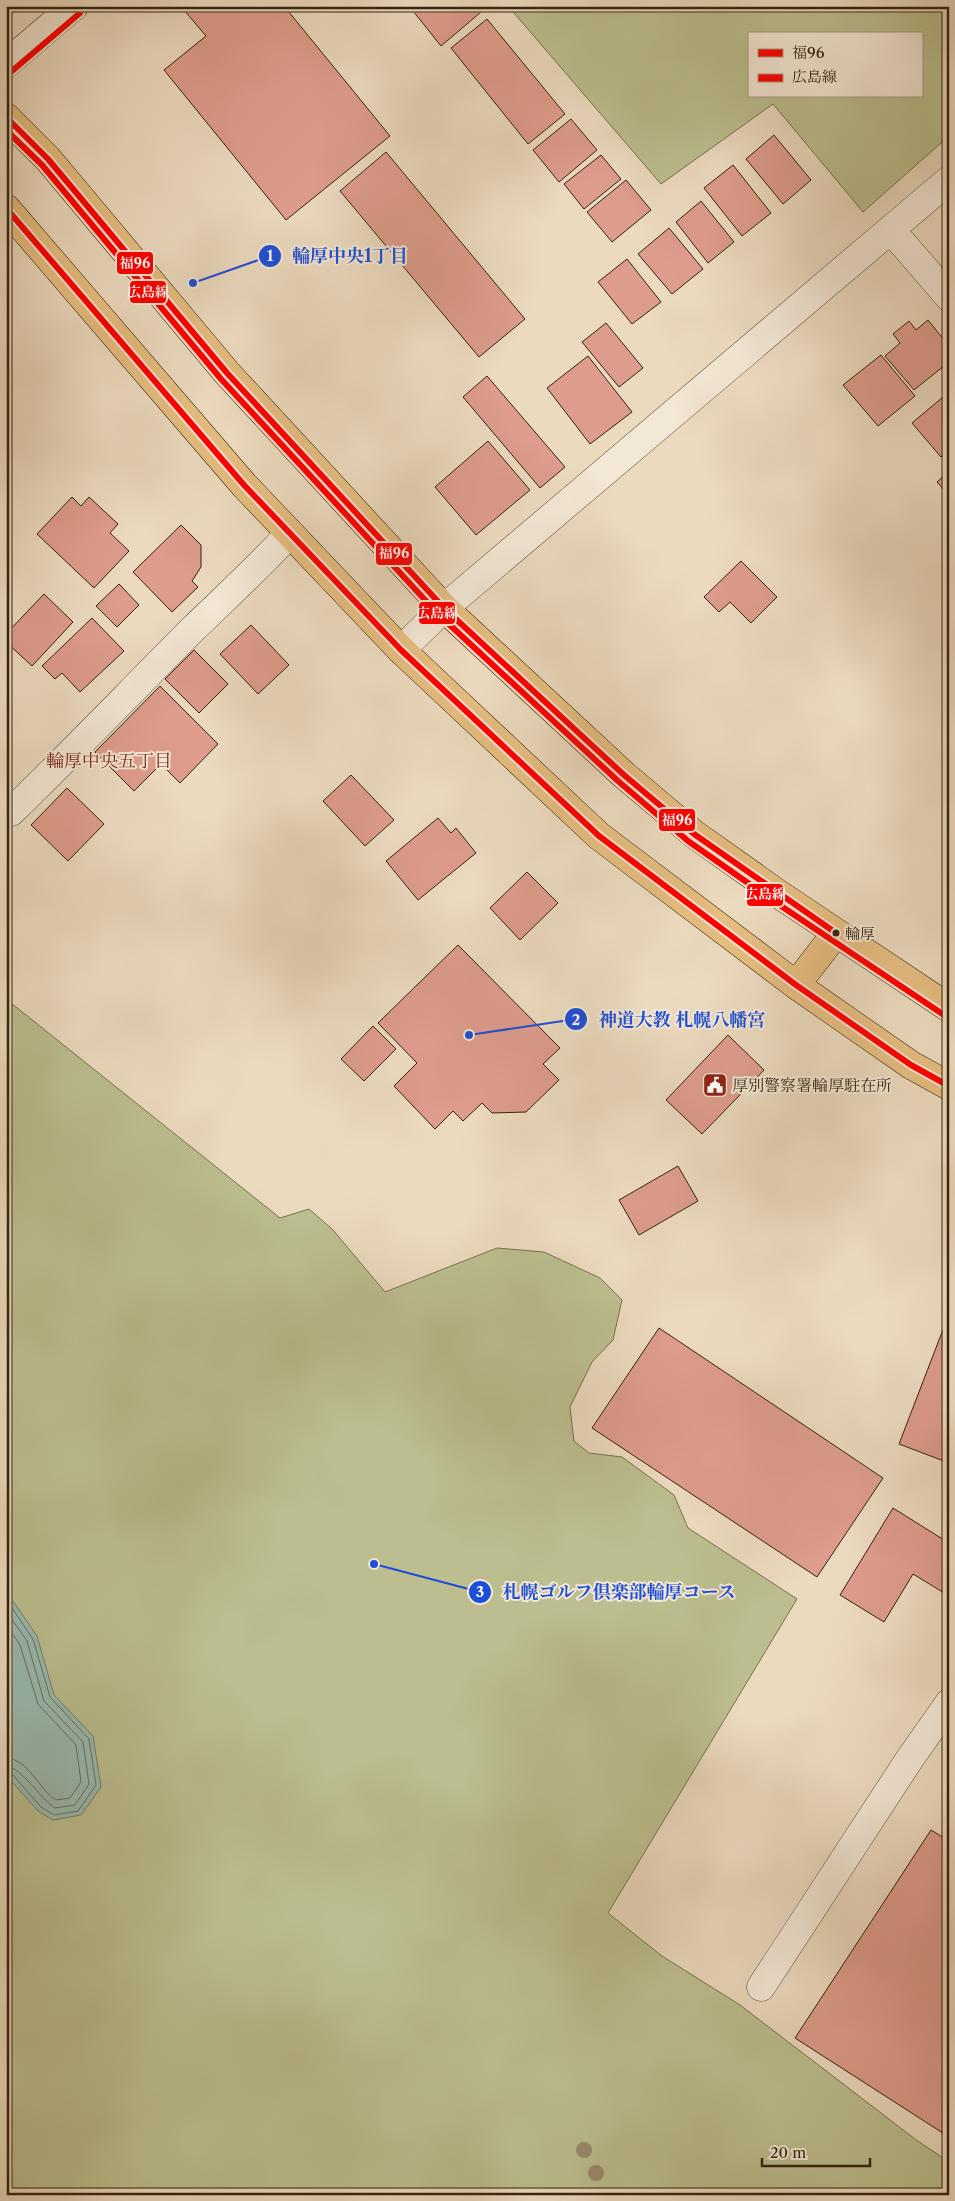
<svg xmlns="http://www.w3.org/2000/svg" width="955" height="2201" font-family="'Libre Caslon Text','Noto Serif JP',serif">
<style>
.green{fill:#bcbe8f;stroke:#78714e;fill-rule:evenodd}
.water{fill:#99bbb1;stroke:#717f6f}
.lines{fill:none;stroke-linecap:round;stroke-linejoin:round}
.shore{stroke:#66705f;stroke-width:1}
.building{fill:#de9c8c;stroke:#34240d}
.street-casing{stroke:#62523a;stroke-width:29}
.secondary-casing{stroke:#34240d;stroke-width:29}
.highway-casing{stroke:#34240d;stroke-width:29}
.street{stroke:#f3e7d5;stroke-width:28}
.secondary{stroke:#f3e7d5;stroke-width:28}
.highway{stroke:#e6bd80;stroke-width:28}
.bus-1-casing{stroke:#f3e7d5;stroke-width:10}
.bus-2-casing{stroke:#f3e7d5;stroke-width:10}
.bus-1{stroke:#f00;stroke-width:6}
.bus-2{stroke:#f00;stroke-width:6}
.tree{fill:#9a8b6f}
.bus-dot{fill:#34240d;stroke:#f3e7d5;stroke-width:2}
.labels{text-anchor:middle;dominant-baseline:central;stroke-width:4;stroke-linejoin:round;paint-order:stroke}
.bus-label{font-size:15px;fill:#34240d;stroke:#f3e7d5;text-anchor:start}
.poi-label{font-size:16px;fill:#34240d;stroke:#f3e7d5;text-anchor:start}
.neighbourhood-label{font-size:18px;fill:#7a1f14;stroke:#f3e7d5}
.leader{fill:none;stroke:#1d4ed8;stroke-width:2}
.callout-dot{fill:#1d4ed8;stroke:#f3e7d5;stroke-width:2}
.mark-label{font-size:15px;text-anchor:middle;font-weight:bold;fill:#fff}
.callout-label{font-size:18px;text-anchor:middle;font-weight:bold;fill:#1d4ed8;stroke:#f3e7d5;stroke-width:4;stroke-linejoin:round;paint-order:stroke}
.line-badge{stroke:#f3e7d5;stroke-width:2}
.badge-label{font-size:14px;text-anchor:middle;font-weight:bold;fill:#fff}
</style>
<rect width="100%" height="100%" fill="#ecdabf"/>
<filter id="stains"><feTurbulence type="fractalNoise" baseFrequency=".004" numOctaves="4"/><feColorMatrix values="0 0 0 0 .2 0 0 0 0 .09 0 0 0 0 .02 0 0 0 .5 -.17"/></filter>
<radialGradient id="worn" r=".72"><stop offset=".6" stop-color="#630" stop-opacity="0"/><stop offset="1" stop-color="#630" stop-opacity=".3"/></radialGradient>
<g class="green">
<path d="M508,6H949V136L863,212L773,104L661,184ZM749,34H921V96H749Z"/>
<polygon points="6,999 280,1218 309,1209 333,1230 385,1292 497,1248 544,1252 600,1278 622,1300 613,1340 592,1362 570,1407 574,1441 589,1453 622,1457 674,1495 688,1528 797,1599 608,1913 662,1956 740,2005 915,2139 949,2162 949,2195 6,2195"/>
</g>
<polygon class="water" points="6,1591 37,1636 54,1695 93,1736 101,1787 81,1815 53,1820 38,1811 6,1775"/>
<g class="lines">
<g class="shore">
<polyline points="6,1599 33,1639 50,1697 89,1739 96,1785 78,1811 54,1815 41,1807 12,1774 6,1772"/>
<path d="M6,1611L27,1641L44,1701L83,1742L89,1784L75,1805L55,1808C40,1799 22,1767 6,1766"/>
<path d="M6,1624L20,1645L38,1704L76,1745L81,1782L70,1798L56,1800C39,1790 29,1759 6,1758"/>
</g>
</g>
<g class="building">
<polygon points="186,6 284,6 390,136 286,220 164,70 206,36 183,9"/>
<polygon points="409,6 477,6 481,12 441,46"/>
<polygon points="487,19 565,114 528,144 451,48"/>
<polygon points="571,119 597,150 559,182 533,150"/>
<polygon points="774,135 811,180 783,204 746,159"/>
<polygon points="386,152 525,319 479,357 340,191"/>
<polygon points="601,155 621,179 584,209 564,184"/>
<polygon points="733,165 771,213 742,236 704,188"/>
<polygon points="626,180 651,210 612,242 587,212"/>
<polygon points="701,201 734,242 708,263 676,222"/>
<polygon points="669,228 703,269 672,294 638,254"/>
<polygon points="627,259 661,302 632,324 598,282"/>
<polygon points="928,320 949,346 949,362 914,390 885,356 900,343 893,334 909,321 916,330"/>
<polygon points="606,323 643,368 619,387 582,342"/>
<polygon points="881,355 915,396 878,426 843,385"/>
<polygon points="588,356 632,412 590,444 547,388"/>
<polygon points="487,376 565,467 540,488 463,397"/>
<polygon points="949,392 949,451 941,457 912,423"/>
<polygon points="488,441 530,490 476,535 435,487"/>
<polygon points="949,471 949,496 937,482"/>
<polygon points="72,497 81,506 89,497 118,524 110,533 129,551 94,588 37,534"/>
<polygon points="181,525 201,545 201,567 192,581 198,587 172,612 133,572"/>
<polygon points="741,561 777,597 751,623 730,602 719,612 704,597"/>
<polygon points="119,584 139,605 117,627 96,606"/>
<polygon points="44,594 73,622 32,666 6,642 6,634"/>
<polygon points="92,618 124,651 80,692 62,673 55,679 42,666"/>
<polygon points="251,625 289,665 258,694 220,654"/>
<polygon points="194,650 228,684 199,713 165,679"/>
<polygon points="160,686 218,744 180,783 161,764 134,791 95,752"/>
<polygon points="351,775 394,820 365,846 323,801"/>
<polygon points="67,788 104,824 68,861 31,825"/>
<polygon points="438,818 451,833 456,828 476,853 418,900 386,861"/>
<polygon points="527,872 558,903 520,940 490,908"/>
<polygon points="458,945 560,1048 543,1064 559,1080 526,1112 492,1113 482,1103 463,1121 453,1111 435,1129 394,1086 417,1063 378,1023"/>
<polygon points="373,1026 396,1049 364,1081 341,1059"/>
<polygon points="728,1035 764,1070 702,1134 666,1100"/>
<polygon points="678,1166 698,1201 639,1235 619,1200"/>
<polygon points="949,1314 949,1463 899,1444"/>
<polygon points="659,1328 883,1478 817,1577 592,1428"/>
<polygon points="893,1508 949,1543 949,1596 913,1574 884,1622 840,1595"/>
<polygon points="931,1830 949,1841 949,2137 795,2038"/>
</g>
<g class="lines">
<defs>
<g id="street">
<polyline points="891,230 949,297"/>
<polyline points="401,650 444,608 949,180"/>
<path d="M11,812C73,752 132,690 193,629C226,597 259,567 290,533"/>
<polyline points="761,1987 909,1760 949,1703"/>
</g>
<polyline id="secondary" points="6,64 74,6"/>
<g id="highway">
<polyline points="6,117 48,159 227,373 444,608 624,775 694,834 780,895 949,1008"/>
<polyline points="6,208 244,485 401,650 599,836 796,985 911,1065 949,1086"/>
<polyline points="796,985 836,933"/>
</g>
</defs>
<use href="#street" class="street-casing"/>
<use href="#secondary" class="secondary-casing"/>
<use href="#highway" class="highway-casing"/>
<use href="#street" class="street"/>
<use href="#secondary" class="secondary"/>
<use href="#highway" class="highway"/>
<defs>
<g id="bus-1">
<polyline points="6,117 48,159 227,373 444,608 624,775 694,834 836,933"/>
<polyline points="6,208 244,485 401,650 599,836 796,985 911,1065 949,1086"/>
</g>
<g id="bus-2">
<polyline points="12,71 80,13"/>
<polyline points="6,130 42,165 221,379 438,614 618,781 688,841 775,902 944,1015"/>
</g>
</defs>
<use href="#bus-1" class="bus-1-casing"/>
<use href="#bus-2" class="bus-2-casing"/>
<use href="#bus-1" class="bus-1"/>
<use href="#bus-2" class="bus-2"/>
</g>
<g class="tree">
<circle cx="584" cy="2150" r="8"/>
<circle cx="596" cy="2173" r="8"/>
</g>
<defs>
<symbol id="civic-square" viewBox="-11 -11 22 22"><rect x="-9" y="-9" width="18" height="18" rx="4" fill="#8f2418" stroke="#f3e7d5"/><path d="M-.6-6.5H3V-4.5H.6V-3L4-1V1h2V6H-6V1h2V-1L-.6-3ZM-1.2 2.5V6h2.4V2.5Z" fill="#fff"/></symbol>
</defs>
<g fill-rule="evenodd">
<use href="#civic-square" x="701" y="1071" width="28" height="28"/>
</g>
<circle class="bus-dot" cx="836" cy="933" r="4.5"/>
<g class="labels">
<g class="bus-label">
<text x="845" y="933">輪厚</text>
</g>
<g class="poi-label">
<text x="732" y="1085">厚別警察署輪厚駐在所</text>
</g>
<g class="neighbourhood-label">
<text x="109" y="761">輪厚中央五丁目</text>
</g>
</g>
<path class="leader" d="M193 283L270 256M469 1035L576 1019M374 1564L480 1592"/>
<g class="callout-dot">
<circle cx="193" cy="283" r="5"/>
<circle cx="469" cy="1035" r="5"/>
<circle cx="374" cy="1564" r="5"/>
<circle cx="270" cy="256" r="12"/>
<circle cx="576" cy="1019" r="12"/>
<circle cx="480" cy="1592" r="12"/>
</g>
<g class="mark-label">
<text x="270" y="261">1</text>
<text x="576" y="1025">2</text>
<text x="480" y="1597">3</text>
</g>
<g class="callout-label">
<text x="350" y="262">輪厚中央1丁目</text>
<text x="682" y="1026">神道大教 札幌八幡宮</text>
<text x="619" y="1598">札幌ゴルフ倶楽部輪厚コース</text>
</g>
<g class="line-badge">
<rect x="116" y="251" width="38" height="24" rx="5" fill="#f00"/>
<rect x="129" y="280" width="38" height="24" rx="5" fill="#f00"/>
<rect x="375" y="542" width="38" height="24" rx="5" fill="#f00"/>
<rect x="418" y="601" width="38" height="24" rx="5" fill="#f00"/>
<rect x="658" y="808" width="38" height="24" rx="5" fill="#f00"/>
<rect x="746" y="883" width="38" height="24" rx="5" fill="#f00"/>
</g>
<g class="badge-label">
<text x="135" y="268">福96</text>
<text x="148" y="297">広島線</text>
<text x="394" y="558">福96</text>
<text x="437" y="618">広島線</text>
<text x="677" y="825">福96</text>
<text x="765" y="899">広島線</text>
</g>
<rect width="955" height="2201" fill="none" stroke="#ecdabf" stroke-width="25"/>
<rect x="8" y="8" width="940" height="2186" fill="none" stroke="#34240d" stroke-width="2.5"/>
<rect x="12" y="12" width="930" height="2176" fill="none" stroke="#34240d"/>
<rect x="748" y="32" width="175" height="65" fill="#f3e7d5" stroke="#a79985"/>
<rect x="758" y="49" width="25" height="8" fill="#ff0000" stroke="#a79985"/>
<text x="792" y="58" font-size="15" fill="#34240d">福96</text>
<rect x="758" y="74" width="25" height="8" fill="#ff0000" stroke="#a79985"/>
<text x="792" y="82" font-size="15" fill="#34240d">広島線</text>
<path d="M762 2158v8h108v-8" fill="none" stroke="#34240d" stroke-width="2.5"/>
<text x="770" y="2158" font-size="15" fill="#34240d" stroke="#f3e7d5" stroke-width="4" paint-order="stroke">20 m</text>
<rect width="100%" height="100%" filter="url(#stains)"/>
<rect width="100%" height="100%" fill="url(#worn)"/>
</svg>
